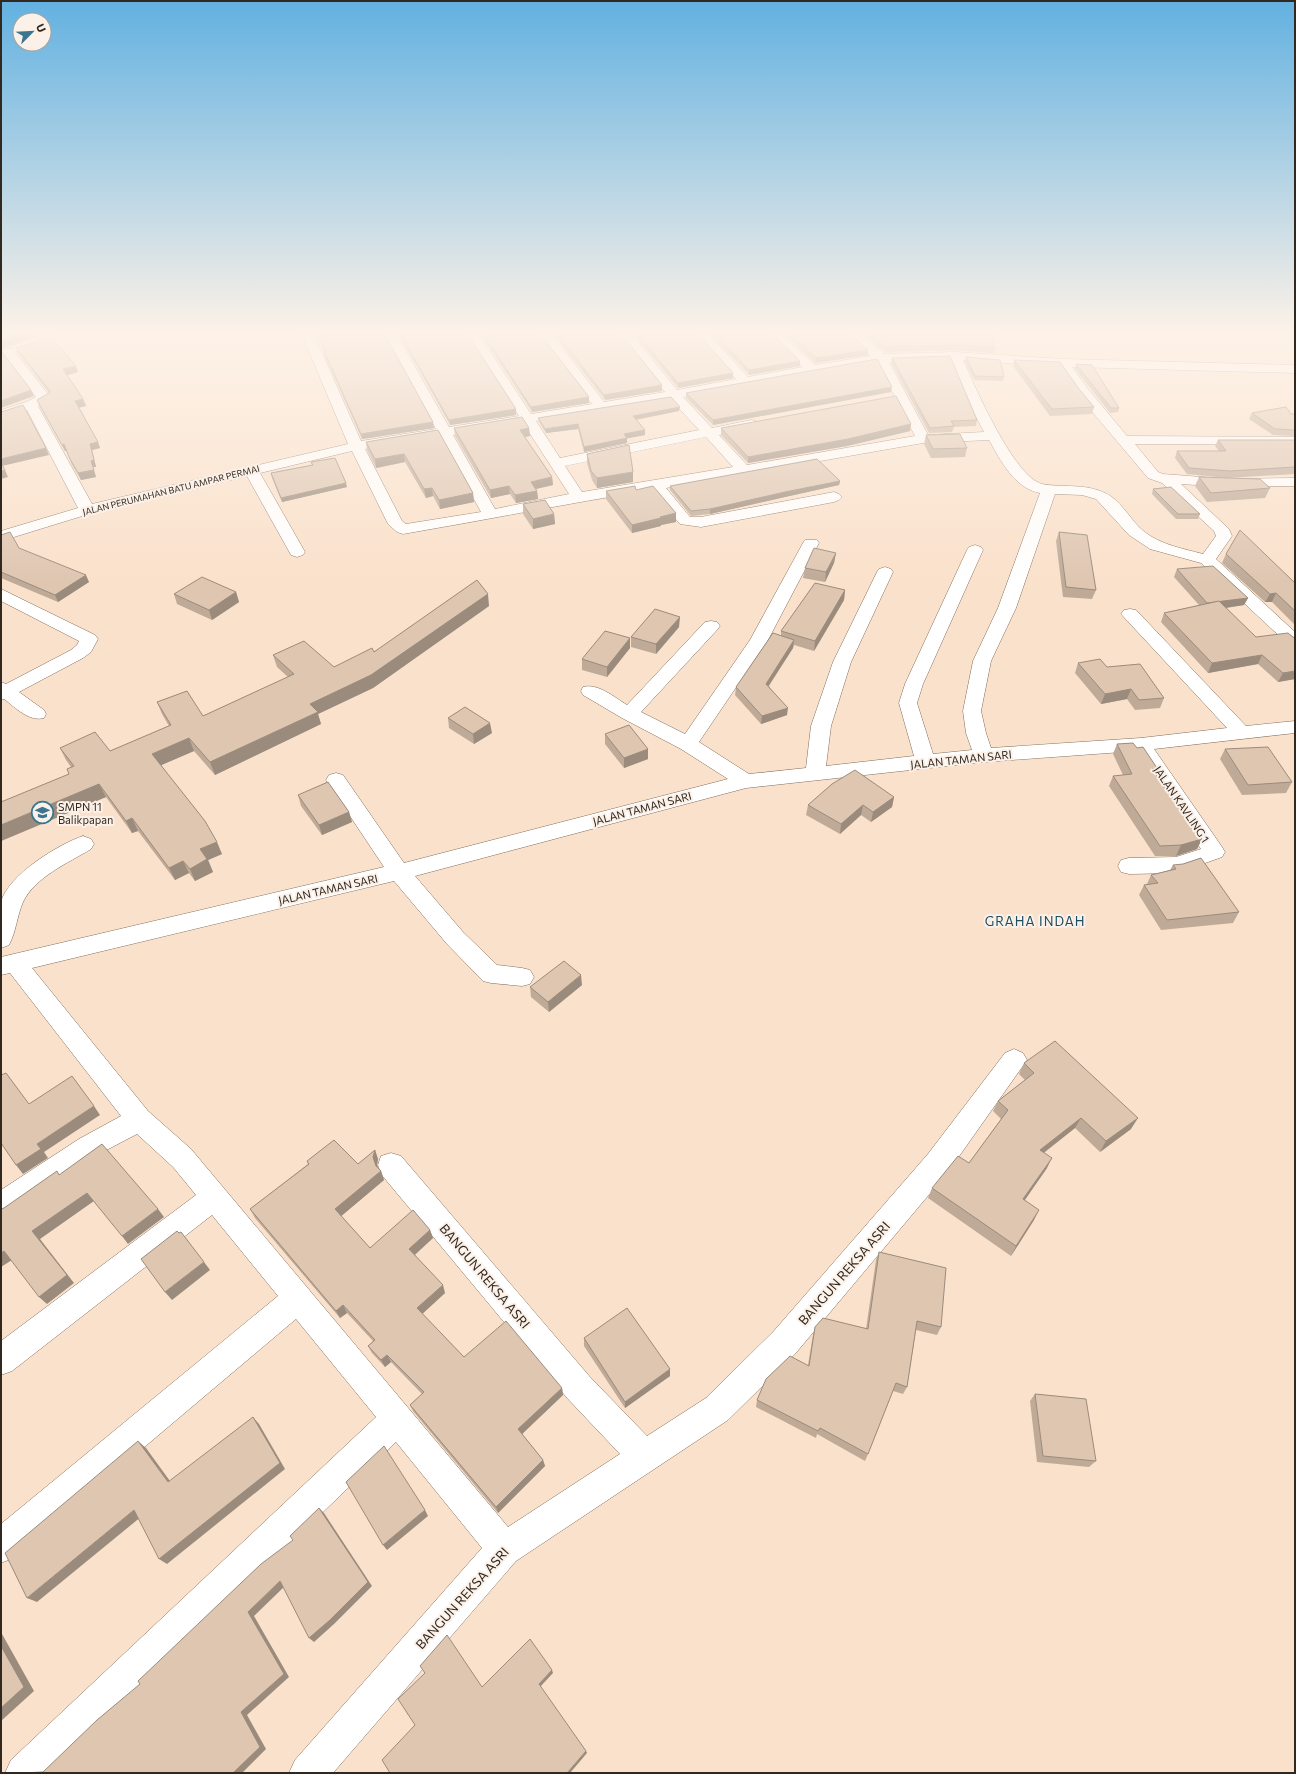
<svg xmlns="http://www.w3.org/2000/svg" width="1296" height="1774" font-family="Commissioner,sans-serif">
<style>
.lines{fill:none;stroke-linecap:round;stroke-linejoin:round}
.minor-casing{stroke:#836d5a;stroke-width:1}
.minor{fill:#fff;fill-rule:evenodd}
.wall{fill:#bfaa98}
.shaded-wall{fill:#9b8b7c}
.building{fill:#dec6b1;stroke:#9b8b7c}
.labels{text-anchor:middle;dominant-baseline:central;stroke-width:4;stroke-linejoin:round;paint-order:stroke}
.far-street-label{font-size:9px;fill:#31281f;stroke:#fbf1e8}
.street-label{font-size:11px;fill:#31281f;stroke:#fbf1e8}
.poi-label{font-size:11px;fill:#31281f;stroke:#fbf1e8;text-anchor:start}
.quarter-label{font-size:13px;letter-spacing:1px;fill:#1d4d60;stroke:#fbf1e8}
.near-street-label{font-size:13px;fill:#31281f;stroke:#fbf1e8}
</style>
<rect width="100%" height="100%" fill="#fae1cb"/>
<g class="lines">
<defs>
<g id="minor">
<path d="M42,335H55L48,343L15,352L51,398L38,406L92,504L348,444L302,335H314L361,441L436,429L385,335H397L449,427L519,416L467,335H479L531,414L592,404L539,335H552L604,402L665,392L619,335H632L677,390L736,379L696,335H709L748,377L803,367L769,335H782L815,365L871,356L847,335H861L884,354L955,352L1063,359L1295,365V373L1072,367L1088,389L1127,436L1295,437V445L1135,444L1158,472L1163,474L1227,479L1295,478V486L1227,487L1181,484L1229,529L1232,536L1216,559L1295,632V646L1289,645L1201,563L1150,549L1129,535L1096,499L1082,495L1055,494L1016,608L991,661L981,711L986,733L991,748L1141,738L1227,728L1121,614L1124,610L1130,609L1136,610L1246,726L1295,721V733L1154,749L1222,847L1225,852L1222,857L1177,873L1129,874L1121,872L1118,866L1121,860L1129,858L1176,857L1201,849L1136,751L984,762L746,788L415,876L463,932L497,965L522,968L530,970L534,977L530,984L522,986L491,983L483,981L447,944L394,881L32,968L148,1111L191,1149L508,1527L620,1454L568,1399L381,1174L378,1165L381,1156L391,1153L401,1156L590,1377L647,1436L706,1398L773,1332L928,1154L1005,1053L1014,1049L1023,1053L1027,1060L948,1172L795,1354L728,1420L516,1561L333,1773H289L295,1760L482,1548L396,1442L51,1773H5L11,1760L376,1417L296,1319L13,1558L1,1563V1524L278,1296L212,1215L12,1371L1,1375V1341L196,1195L173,1167L137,1134L97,1155L11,1215L1,1219V1190L79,1139L121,1116L10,973L1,975V957L384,867L326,780L329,775L336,773L343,775L404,863L728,779L681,749L622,718L583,695L581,691L583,687C598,683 614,697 627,705L705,622L711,621L717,622L720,626L717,630L641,712L685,734L750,640L803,543L805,540H817L819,543L768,640L699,742L749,774L806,768L811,726L833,662L877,572L879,569L885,567L891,569L893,572L851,662L831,726L826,766L914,756L899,703L905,684L967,550L969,547L975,545L981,547L983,550L923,684L917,703L933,754L972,750L966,733L963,711L973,661L998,608L1040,493C1014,488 1001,461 989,440L923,443L666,488L690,517H701L834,492L839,494L842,497L839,500L834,502L701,527L680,524L652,490C569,503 486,520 403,534L397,532L388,524L352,451L260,473L305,552L303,555L297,557L291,555L247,476L92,513L1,541V531L78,508L27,410L1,418V410L26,402L36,397L2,352L4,349H11L13,346ZM950,360L963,392L984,432L928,435L889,362ZM963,360L1059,367L1078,395L1148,478L1162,483L1214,531L1216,536L1203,554C1181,548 1156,544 1139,527C1129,517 1119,499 1105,493C1085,483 1063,488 1042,484C1014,477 975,387 963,360ZM877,362L915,436L747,465L719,435L756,427L758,424L756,421L751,420L712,428L683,397ZM671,400L699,430L560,458L536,421ZM523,423L569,494L495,509L453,435ZM440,437L481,512L406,524L402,521L365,449ZM706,437L733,467L582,492L565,466Z"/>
<path d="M1,589L95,635L98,639L91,652L83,658L19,692L44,710L46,714L44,718C29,722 16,708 4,699L1,700V682L6,684L71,650L77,645L79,641L1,601Z"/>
<path d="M83,836L91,839L94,844L91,849C68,863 35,877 23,902C17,916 16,932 9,945L1,948C1,935 0,914 1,902C8,875 59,844 83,836Z"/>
</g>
</defs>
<use href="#minor" class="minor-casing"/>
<use href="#minor" class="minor"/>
</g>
<g class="wall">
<polygon points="316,335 385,335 434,428 362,439 325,357 324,351 325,351"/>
<polygon points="399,335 468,335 516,415 450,425"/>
<polygon points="481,335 541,335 589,397 589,403 532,412"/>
<polygon points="554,335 622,335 662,385 662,391 605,400"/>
<polygon points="634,335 699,335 733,373 733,378 678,388"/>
<polygon points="711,335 773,335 800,361 800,366 749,375"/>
<polygon points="785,335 852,335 868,355 815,363"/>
<polygon points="864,335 992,335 995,348 994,353 955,350 885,352"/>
<polygon points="16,348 76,366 78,372 67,375 83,399 86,406 79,407 98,442 100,448 92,450 96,467 93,467 96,477 81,480 71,463 67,451 65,451 40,407 37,400 49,393 19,354"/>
<polygon points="966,357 1004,377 1003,381 974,380 965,362"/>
<polygon points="892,358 977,420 976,426 954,427 952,432 929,433 891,363"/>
<polygon points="1014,360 1079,389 1094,407 1092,414 1050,416 1013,366"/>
<polygon points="1076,364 1119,408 1118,412 1110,413 1075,369"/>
<polygon points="891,392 713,425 686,398 686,393"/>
<polygon points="679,411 636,420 645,430 645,435 627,438 627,443 584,452 578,429 546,433 539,422 538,418"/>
<polygon points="1252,413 1295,414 1295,436 1273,435 1249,419"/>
<polygon points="911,424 910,431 847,446 748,463 721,435 721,428"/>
<polygon points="454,428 529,428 530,436 525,437 552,477 553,485 536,489 537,491 538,499 516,503 510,494 491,498 455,436"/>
<polygon points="438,430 473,493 474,502 440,509 433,496 426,498 405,462 376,468 367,450 366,442"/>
<polygon points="926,435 967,448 965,457 931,458 924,444"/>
<polygon points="1218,440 1295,440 1295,474 1227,478 1187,474 1175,458 1177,451 1219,451 1215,446"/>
<polygon points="587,454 633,482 597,488 592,480 587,463"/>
<polygon points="311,462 347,487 282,502 272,478 271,473 312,465"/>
<polygon points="1199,477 1270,488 1265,498 1207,502 1195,486"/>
<polygon points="840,481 839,485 785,497 710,514 691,516 670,490 670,486"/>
<polygon points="1153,489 1200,514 1198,519 1176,519 1152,494"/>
<polygon points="636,490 676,513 676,522 661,525 661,526 632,533 606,499 606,491"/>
<polygon points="523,504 554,514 555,524 533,529 523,514"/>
<polygon points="1059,532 1096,590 1092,599 1063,597 1056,541"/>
<polygon points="1,535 19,548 89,582 58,602 1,578"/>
<polygon points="836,553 834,563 825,582 803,578 805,568"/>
<polygon points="1226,554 1295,583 1295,625 1272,602 1265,602 1222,563"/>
<polygon points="1177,569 1248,598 1244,605 1226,608 1295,679 1278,682 1258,664 1208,673 1161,622 1164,613 1199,605 1174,577"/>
<polygon points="845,590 844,600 814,651 794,645 793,648 769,686 787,715 761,724 735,695 736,687 781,636 781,631"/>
<polygon points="236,592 239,602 212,620 177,604 174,594"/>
<polygon points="489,606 373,688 318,714 321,724 215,775 194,751 161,765 222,854 208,860 213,872 195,881 189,873 175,880 138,831 132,833 106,797 1,841 69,774 71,767 66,760 60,748 110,751 169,726 162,714 157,702 203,716 288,677 277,667 273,655 334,667"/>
<polygon points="679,627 656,654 631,647 631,637"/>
<polygon points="630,638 630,648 607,677 582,670 582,659"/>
<polygon points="1078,663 1107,667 1164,698 1160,708 1135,710 1127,699 1101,704 1075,673"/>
<polygon points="448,718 492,733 474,744 449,728"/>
<polygon points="605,734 648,759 624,768 605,744"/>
<polygon points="1117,744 1137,748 1157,768 1155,773 1202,839 1197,849 1176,856 1155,856 1109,786 1113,776 1123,775 1113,754"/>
<polygon points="1225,749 1292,782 1286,793 1242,795 1220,759"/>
<polygon points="298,795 349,812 352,822 322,835 301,806"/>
<polygon points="894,797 892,807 871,822 861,815 840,834 806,815 808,805"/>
<polygon points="1173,865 1239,912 1233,923 1161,930 1139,895 1144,885 1147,884 1151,875 1170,870"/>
<polygon points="582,985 549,1012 531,997 530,987"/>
<polygon points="1024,1063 1131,1129 1100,1152 1075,1128 1044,1153 1047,1168 1024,1200 1034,1220 1011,1256 928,1198 932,1188 969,1163 1001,1119 993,1111 998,1101 1025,1080 1019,1074"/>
<polygon points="375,1150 378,1159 377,1165 381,1171 384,1180 341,1216 370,1248 430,1230 433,1238 415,1255 445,1293 422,1314 464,1357 562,1388 563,1395 522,1434 543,1460 545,1466 498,1513 413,1411 410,1405 422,1394 391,1362 385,1367 372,1353 368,1346 373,1341 347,1313 340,1318 255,1218 250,1209 308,1164 307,1161 358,1164"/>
<polygon points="879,1252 941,1327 937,1335 916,1330 907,1387 903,1394 893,1391 868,1454 865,1461 817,1434 816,1438 756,1407 757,1400 808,1365 813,1335 815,1327 866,1329 876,1260"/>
<polygon points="584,1338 670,1376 625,1408 584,1346"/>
<polygon points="1035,1394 1096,1461 1089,1467 1037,1462 1030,1401"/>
</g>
<g class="shaded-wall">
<polygon points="18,335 37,335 1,349 1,342"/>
<polygon points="868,350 868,355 815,363 816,358"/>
<polygon points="800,361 800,366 749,375 749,370"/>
<polygon points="76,366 78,372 65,376 63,369"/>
<polygon points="733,373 733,378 678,388 678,383"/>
<polygon points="662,385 662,391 605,400 604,395"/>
<polygon points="892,387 891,392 713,425 713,420"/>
<polygon points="31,390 34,396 1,408 1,401"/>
<polygon points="589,397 589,403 532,412 531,407"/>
<polygon points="83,399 86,406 78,408 75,401"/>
<polygon points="680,407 679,411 633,420 633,416"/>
<polygon points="516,409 516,415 450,425 449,420"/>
<polygon points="433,422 434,428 362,439 361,434"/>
<polygon points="578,424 578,429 546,433 545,429"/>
<polygon points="911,424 910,431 847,446 748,463 748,457"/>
<polygon points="529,428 530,436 520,438 520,430"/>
<polygon points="645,430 645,435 624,439 624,434"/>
<polygon points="627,438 627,443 584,452 584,447"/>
<polygon points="98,442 100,448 92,450 96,467 93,467 96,477 81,480 78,473 91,461 90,444"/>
<polygon points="64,444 67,451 65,451 62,445"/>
<polygon points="46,448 49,455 2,466 1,464 1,459"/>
<polygon points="404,454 405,462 376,468 375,459"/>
<polygon points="5,470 8,477 1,479 1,471"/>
<polygon points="633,472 633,482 597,488 597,478"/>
<polygon points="552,477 553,485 531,490 531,482"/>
<polygon points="840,481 839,485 785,497 710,514 710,509 785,492"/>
<polygon points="346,483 347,487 282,502 281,498"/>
<polygon points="509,486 510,494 491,498 490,490"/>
<polygon points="432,488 433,496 426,498 424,489"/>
<polygon points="537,491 538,499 516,503 515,495"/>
<polygon points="473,493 474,502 440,509 439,500"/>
<polygon points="676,513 676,522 661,525 661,526 632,533 632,525"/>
<polygon points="554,514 555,524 533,529 533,519"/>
<polygon points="836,553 834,563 825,582 826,572"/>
<polygon points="86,575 89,582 58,602 55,595"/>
<polygon points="845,590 844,600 814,651 815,641"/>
<polygon points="236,592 239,602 212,620 209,610"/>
<polygon points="1276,593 1272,602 1265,602 1270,594"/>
<polygon points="488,594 489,606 373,688 318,714 321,724 215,775 210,762"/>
<polygon points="1248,598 1244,605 1204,611 1207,603"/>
<polygon points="680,617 679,627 656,654 656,644"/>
<polygon points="630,638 630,648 607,677 607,667"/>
<polygon points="794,640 793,648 765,691 766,684"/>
<polygon points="1262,655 1258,664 1208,673 1212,663"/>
<polygon points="1295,671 1295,679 1278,682 1283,673"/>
<polygon points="1131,689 1127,699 1101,704 1105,694"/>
<polygon points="788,708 787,715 761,724 762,716"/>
<polygon points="490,723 492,733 474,744 473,734"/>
<polygon points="189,738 194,751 157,767 152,754"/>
<polygon points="648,749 648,759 624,768 624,758"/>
<polygon points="99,784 106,797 1,841 1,825"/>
<polygon points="894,797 892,807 871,822 873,812"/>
<polygon points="863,805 861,815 840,834 841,824"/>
<polygon points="349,812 352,822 322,835 319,825"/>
<polygon points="132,818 138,831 132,833 126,821"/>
<polygon points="1202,839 1197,849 1176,856 1181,845"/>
<polygon points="217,842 222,854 208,860 213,872 195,881 190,869 200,849"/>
<polygon points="183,861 189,873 175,880 169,868"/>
<polygon points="581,975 582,985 549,1012 548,1002"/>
<polygon points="94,1106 100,1115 44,1152 48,1158 23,1174 16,1165 37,1144"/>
<polygon points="1081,1118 1075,1128 1034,1160 1040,1150"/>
<polygon points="1138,1118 1131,1129 1100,1152 1106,1141"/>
<polygon points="375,1150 378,1159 377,1165 379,1173 381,1171 384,1180 339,1218 335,1209 373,1157"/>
<polygon points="1052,1158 1047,1168 1018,1210 1023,1199"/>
<polygon points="87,1193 94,1201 40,1239 74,1283 47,1304 39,1297 32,1231"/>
<polygon points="158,1209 164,1217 128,1244 122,1236"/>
<polygon points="1039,1210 1034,1220 1011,1256 1016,1246"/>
<polygon points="430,1230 433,1238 412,1257 409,1249"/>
<polygon points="4,1251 12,1260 1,1267 1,1253"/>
<polygon points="204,1262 210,1270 172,1300 165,1292"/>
<polygon points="443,1285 445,1293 420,1316 417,1308"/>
<polygon points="343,1305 347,1313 340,1318 336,1311"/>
<polygon points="387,1355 391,1362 385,1367 381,1360"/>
<polygon points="670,1369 670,1376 625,1408 625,1402"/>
<polygon points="562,1388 563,1395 520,1436 518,1429"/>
<polygon points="253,1417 259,1424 285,1469 167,1564 159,1559"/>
<polygon points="138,1441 146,1448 175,1488 168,1482"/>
<polygon points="543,1460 545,1466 498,1513 496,1507"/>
<polygon points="319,1508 324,1513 372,1586 334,1624 314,1642 309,1638"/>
<polygon points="134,1510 142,1516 37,1602 27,1598"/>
<polygon points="425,1510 428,1516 387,1550 383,1545"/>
<polygon points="280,1581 285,1586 254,1616 289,1677 247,1715 266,1749 242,1773 233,1773 248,1612"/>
<polygon points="1,1633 2,1634 34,1691 1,1721"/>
<polygon points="552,1670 553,1673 540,1687 539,1684"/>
<polygon points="586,1751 587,1753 570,1773 567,1773"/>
</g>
<g class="building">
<polygon points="1,335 18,335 1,342"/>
<polygon points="49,335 76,366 63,369 83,399 75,401 98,442 90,444 94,460 91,461 94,470 78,473 69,457 64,444 62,445 37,400 49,393 50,391 16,348 46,338"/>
<polygon points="318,335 385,335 433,422 361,434 324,351 326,351"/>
<polygon points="401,335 468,335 516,409 449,420"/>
<polygon points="484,335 541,335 589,397 531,407"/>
<polygon points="558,335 622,335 662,385 604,395"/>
<polygon points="638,335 699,335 733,373 678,383"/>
<polygon points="716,335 773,335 800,361 749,370"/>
<polygon points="791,335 852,335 868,350 816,358"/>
<polygon points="871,335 992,335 995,348 956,345 885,347"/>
<polygon points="1,352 2,352 31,390 1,401"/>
<polygon points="950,356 977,420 951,421 954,426 930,428 892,358"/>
<polygon points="966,357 1000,360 1004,377 975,376"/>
<polygon points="877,359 892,387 713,420 686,393"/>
<polygon points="1014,360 1060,362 1079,389 1094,407 1052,409"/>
<polygon points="1076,364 1092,365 1119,408 1111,408"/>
<polygon points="896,396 911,424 848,439 748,457 721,428"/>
<polygon points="671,397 680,407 633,416 645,430 624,434 627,438 584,447 578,424 545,429 538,418"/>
<polygon points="23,405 46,448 1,459 1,412"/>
<polygon points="1286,407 1291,414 1295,414 1295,430 1275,429 1252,413"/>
<polygon points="522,417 529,428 520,430 552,477 531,482 537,491 515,495 509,486 490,490 454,428"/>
<polygon points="438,430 473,493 439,500 432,488 424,489 404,454 375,459 366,442"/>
<polygon points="960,434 967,448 933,449 926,435"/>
<polygon points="1218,440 1295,440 1295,467 1230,471 1189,468 1177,451 1226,451"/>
<polygon points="629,445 633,472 597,478 591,471 587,454"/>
<polygon points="335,458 346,483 281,498 271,473 313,465 311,462"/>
<polygon points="817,459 840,481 785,492 710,509 691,511 670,486"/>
<polygon points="1,463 5,470 1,471"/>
<polygon points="1199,477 1260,479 1270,488 1211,493"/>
<polygon points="635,486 636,490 653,486 676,513 660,517 661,518 632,525 606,491"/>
<polygon points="1171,487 1200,514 1178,514 1153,489"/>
<polygon points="545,500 554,514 533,519 523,504"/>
<polygon points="1240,530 1295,583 1295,611 1276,593 1270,594 1226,554"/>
<polygon points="10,532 19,548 86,575 55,595 1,572 1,535"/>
<polygon points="1059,532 1087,535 1096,590 1066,587"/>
<polygon points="814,548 836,553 826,572 805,568"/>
<polygon points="1213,566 1248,598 1207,603 1177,569"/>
<polygon points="202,577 236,592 209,610 174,594"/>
<polygon points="477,580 488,594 371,675 310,704 318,712 210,762 189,738 152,754 205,821 217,842 200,849 207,859 190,869 183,861 169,868 132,818 126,821 99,784 1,825 1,802 69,774 67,769 74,766 60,748 95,732 110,751 171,725 157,702 187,691 203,716 294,674 273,655 304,641 334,667 372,648 374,652"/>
<polygon points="815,583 845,590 815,641 781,631"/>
<polygon points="1219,601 1256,637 1288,633 1293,637 1295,638 1295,671 1283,673 1262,655 1212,663 1164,613"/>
<polygon points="655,609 680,617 656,644 631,637"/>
<polygon points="605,631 630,638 607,667 582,659"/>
<polygon points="773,633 794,640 766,684 788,708 762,716 736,687"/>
<polygon points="1100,659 1107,667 1140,664 1164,698 1139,700 1131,689 1105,694 1078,663"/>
<polygon points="465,707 490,723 473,734 448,718"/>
<polygon points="629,725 648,749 624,758 605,734"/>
<polygon points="1133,743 1137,748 1143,747 1157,768 1152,769 1202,839 1181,845 1160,846 1113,776 1132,774 1117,744"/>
<polygon points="1268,747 1292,782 1248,785 1225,749"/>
<polygon points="855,770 894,797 873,812 863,805 841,824 808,805 832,784"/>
<polygon points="328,782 349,812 319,825 298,795"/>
<polygon points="1201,858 1239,912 1167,920 1144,885 1158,883 1151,875 1176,869 1173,865 1183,864"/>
<polygon points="564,961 581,975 548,1002 530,987"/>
<polygon points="1055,1041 1138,1118 1106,1141 1081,1118 1040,1150 1052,1158 1023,1199 1039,1210 1016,1246 932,1188 958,1156 969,1163 1008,1110 998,1101 1034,1073 1024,1063"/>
<polygon points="6,1073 29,1104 72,1076 94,1106 37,1144 41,1149 16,1165 1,1143 1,1075"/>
<polygon points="334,1140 358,1164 375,1150 373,1157 376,1166 381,1171 335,1209 370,1248 413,1210 430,1230 409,1249 443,1285 417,1308 464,1357 506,1321 562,1388 518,1429 543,1460 496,1507 410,1405 424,1392 387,1355 381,1360 368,1346 375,1340 343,1305 336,1311 250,1209 309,1164 307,1161"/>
<polygon points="102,1144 158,1209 122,1236 87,1193 32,1231 67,1275 39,1297 4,1251 1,1253 1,1209 4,1208 57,1171 59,1175"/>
<polygon points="177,1231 179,1233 181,1232 204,1262 165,1292 141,1259"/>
<polygon points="879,1252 946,1268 941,1327 917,1321 907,1387 896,1383 868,1454 820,1428 818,1431 757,1400 766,1379 790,1356 809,1366 815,1327 823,1318 868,1329"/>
<polygon points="627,1308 670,1369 625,1402 584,1338"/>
<polygon points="1035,1394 1086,1399 1096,1461 1043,1456"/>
<polygon points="253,1417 280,1463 159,1559 134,1510 27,1598 5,1553 138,1441 168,1482"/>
<polygon points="384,1446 425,1510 383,1545 346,1482"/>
<polygon points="319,1508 368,1582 330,1620 309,1638 280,1581 248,1612 284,1674 241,1712 260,1747 233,1773 20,1773 43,1772 97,1720 140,1684 138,1681 261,1564 293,1540 290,1536"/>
<polygon points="447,1635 482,1687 530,1639 552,1670 539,1684 586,1751 567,1773 390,1773 382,1760 415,1725 398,1699 425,1673 420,1666"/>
<polygon points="1,1646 24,1687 1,1708"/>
</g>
<linearGradient id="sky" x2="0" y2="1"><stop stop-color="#62b1e1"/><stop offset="0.57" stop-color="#fdf2e8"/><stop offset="1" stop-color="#fdf2e8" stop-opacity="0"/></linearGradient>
<rect width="1296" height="584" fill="url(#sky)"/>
<defs>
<symbol id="school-ring" viewBox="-11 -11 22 22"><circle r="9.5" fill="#fbf1e8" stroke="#3b768e" stroke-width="1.5"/><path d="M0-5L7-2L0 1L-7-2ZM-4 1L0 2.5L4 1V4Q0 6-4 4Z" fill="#3b768e"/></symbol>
</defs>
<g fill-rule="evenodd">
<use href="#school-ring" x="30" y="800" width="25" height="25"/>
</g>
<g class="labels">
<g class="far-street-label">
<text transform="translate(171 490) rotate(-14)">JALAN PERUMAHAN BATU AMPAR PERMAI</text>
</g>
<g class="street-label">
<text transform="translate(961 759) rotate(-6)">JALAN TAMAN SARI</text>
<text transform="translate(1182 804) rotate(56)">JALAN KAVLING 1</text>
<text transform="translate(642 808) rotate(-15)">JALAN TAMAN SARI</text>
<text transform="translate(328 889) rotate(-13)">JALAN TAMAN SARI</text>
</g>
<g class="poi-label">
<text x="58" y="806">SMPN 11<tspan x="58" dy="13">Balikpapan</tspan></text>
</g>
<g class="quarter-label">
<text x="1035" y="921">GRAHA INDAH</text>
</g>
<g class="near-street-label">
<text transform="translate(844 1273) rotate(-49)">BANGUN REKSA ASRI</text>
<text transform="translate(485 1276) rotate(50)">BANGUN REKSA ASRI</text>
<text transform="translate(462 1598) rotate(-48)">BANGUN REKSA ASRI</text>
</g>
</g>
<rect width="1296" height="1774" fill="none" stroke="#31281f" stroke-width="4"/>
<g transform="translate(32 32) rotate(66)"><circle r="19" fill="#fbf1e8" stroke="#aaa198"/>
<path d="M0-3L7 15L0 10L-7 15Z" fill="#3b768e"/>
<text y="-6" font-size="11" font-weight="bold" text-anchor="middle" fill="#31281f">U</text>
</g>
</svg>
